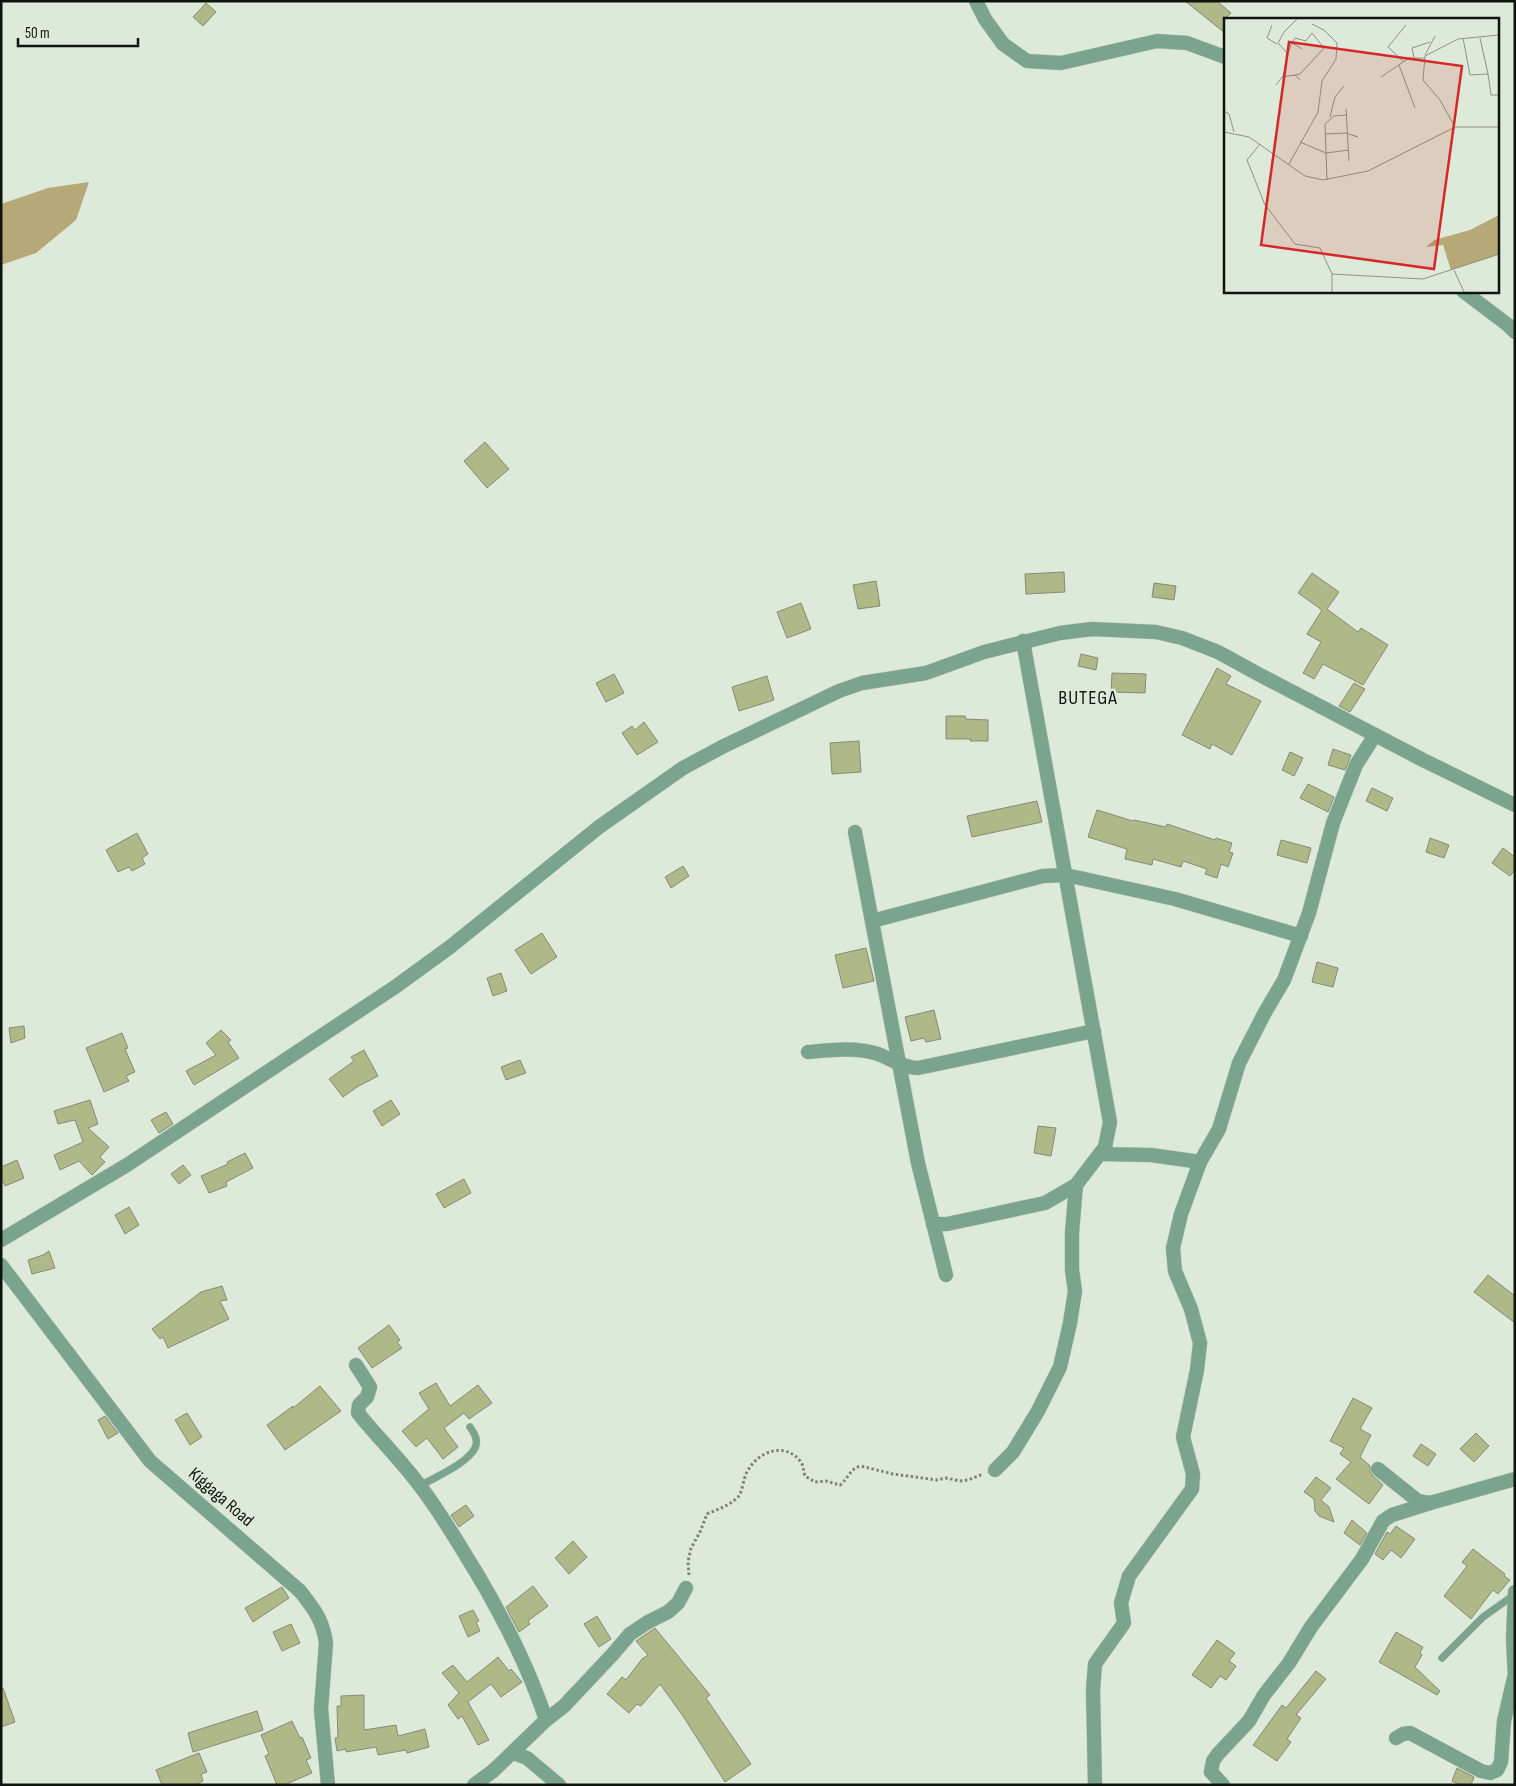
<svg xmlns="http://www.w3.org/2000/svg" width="1516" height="1786" font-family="'Sofia Sans Condensed',sans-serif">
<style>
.forest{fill:#b6a877}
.building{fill:#afb887;stroke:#878a78}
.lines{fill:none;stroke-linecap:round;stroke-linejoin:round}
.lane-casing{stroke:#bcc8b9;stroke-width:8}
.street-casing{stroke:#bcc8b9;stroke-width:15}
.path{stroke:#7b8579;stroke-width:3;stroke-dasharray:2.5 2.5;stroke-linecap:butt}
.lane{stroke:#7aa48e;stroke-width:7}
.street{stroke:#7aa48e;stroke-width:14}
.labels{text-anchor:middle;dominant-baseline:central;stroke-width:5;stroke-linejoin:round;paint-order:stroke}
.street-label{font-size:18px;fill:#0f140e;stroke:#ddead9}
.quarter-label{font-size:20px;letter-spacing:1px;fill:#0f140e;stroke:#ddead9}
.inset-road{fill:none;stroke:#8b9488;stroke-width:1}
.view{fill:#d62828;fill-opacity:0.15;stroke:#d62828;stroke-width:2.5}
.inset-edge{fill:none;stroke:#0f140e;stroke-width:2.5}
</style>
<rect width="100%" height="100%" fill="#ddead9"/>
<polygon class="forest" points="89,182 76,220 36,253 1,265 1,204 48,188"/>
<g class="building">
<polygon points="1185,1 1217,1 1231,13 1225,19 1225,33"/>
<polygon points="206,3 216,12 203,26 193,17"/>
<polygon points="485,442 509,469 487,488 464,461"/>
<polygon points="1064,572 1065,592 1026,594 1025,574"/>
<polygon points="1312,573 1339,592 1327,609 1358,632 1361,628 1388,645 1363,685 1323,664 1314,679 1303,673 1321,642 1307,634 1322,610 1298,593"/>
<polygon points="876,581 880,606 858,609 853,585"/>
<polygon points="1154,583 1176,586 1174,600 1152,597"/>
<polygon points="801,603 811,629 787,638 777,612"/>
<polygon points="1081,654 1098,658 1096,670 1078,666"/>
<polygon points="1217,668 1231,676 1226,684 1261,701 1232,755 1212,744 1210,749 1182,735"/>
<polygon points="1112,673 1146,674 1145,693 1111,692"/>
<polygon points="614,674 624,693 606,702 596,683"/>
<polygon points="767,676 774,700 739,711 732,687"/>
<polygon points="1354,683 1365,689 1350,712 1339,706"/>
<polygon points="946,716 965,716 966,719 988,720 988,741 970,741 971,739 946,739"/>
<polygon points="644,722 658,742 637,755 622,733 632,726 635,730"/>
<polygon points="859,741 861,772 832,774 830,743"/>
<polygon points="1333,749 1351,755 1345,770 1328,765"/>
<polygon points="1290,752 1303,758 1294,776 1282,770"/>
<polygon points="1308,784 1334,797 1328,812 1300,798"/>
<polygon points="1372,788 1393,798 1387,811 1366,801"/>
<polygon points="1037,801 1042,822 972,837 967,816"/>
<polygon points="1097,810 1133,821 1134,820 1166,827 1167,824 1215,840 1216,838 1232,843 1229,852 1233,853 1228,867 1221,864 1217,878 1205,874 1207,869 1183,861 1181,867 1153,859 1152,865 1125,859 1127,849 1088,837"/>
<polygon points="137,833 148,854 142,858 145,864 132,871 129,867 118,872 106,850"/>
<polygon points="1430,838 1449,845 1444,858 1426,852"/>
<polygon points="1281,840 1311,848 1307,863 1277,855"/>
<polygon points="1503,848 1515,857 1515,870 1510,876 1492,863"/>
<polygon points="683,866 689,876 671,888 665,877"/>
<polygon points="542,933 557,957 531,974 515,950"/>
<polygon points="866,948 874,981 843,988 835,955"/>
<polygon points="1317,962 1338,968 1333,987 1312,982"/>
<polygon points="501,973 507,991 493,996 487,978"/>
<polygon points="934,1010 941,1039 926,1042 924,1038 911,1041 905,1017"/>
<polygon points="24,1026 25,1038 11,1043 9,1028"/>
<polygon points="221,1030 231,1040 228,1042 239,1058 194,1085 186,1071 216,1055 206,1043"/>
<polygon points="122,1033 128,1048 125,1049 135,1072 126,1076 129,1081 104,1092 86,1048"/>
<polygon points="364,1050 378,1076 357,1087 343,1097 329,1079 354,1061 351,1057"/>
<polygon points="520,1060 526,1073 506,1080 501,1067"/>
<polygon points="90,1100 98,1124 88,1128 109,1147 100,1157 105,1162 92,1175 79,1161 60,1170 54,1155 83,1142 75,1120 58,1124 54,1111"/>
<polygon points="391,1100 400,1114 382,1126 373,1111"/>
<polygon points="166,1112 173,1124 159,1133 151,1120"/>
<polygon points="1038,1126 1056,1128 1051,1156 1034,1153"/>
<polygon points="245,1153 253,1168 226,1182 227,1186 209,1193 201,1176 228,1164 227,1162"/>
<polygon points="17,1160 24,1178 5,1186 1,1178 1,1167"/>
<polygon points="183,1165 191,1175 179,1184 171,1174"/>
<polygon points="464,1179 471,1193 444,1208 436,1194"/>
<polygon points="129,1207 139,1225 125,1234 115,1215"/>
<polygon points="49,1251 55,1268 32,1274 28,1260 43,1255"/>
<polygon points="1488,1275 1515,1296 1515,1323 1474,1292"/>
<polygon points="222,1286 227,1300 220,1301 229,1319 168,1348 163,1337 160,1339 152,1329 201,1292"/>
<polygon points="389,1325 400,1340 397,1342 402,1348 372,1368 358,1348"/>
<polygon points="436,1383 450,1406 478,1385 492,1403 469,1419 464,1413 444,1428 458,1447 443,1459 427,1438 416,1447 402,1431 429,1409 419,1393"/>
<polygon points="320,1386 341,1411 285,1450 267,1425 293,1406 293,1408"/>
<polygon points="1353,1398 1372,1408 1360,1429 1371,1435 1360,1457 1370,1466 1370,1472 1372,1475 1383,1485 1369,1504 1336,1479 1351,1462 1340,1454 1344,1448 1330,1441"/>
<polygon points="187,1413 202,1437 190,1445 175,1420"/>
<polygon points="105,1416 118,1433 108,1439 98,1420"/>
<polygon points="1476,1433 1489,1446 1474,1462 1460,1449"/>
<polygon points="1421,1444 1436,1454 1428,1466 1413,1456"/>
<polygon points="1316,1477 1331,1488 1321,1500 1329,1507 1334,1522 1319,1516 1315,1511 1314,1499 1304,1492"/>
<polygon points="466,1505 474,1516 459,1527 451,1515"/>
<polygon points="1352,1520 1367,1533 1360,1545 1344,1533"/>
<polygon points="1396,1526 1415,1539 1401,1558 1391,1550 1383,1560 1375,1554 1387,1532 1390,1534"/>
<polygon points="573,1541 587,1557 569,1574 555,1558"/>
<polygon points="1473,1549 1505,1574 1504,1576 1510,1580 1498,1594 1493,1590 1471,1619 1444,1596 1467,1566 1462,1562"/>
<polygon points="533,1586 548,1606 528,1621 530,1624 519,1632 506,1607"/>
<polygon points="282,1587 289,1598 253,1622 245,1608"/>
<polygon points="473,1610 479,1621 476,1622 480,1631 468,1637 459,1616"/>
<polygon points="597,1616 611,1639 599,1647 584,1624"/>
<polygon points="291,1624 300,1643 282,1651 273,1632"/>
<polygon points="655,1628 710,1695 706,1698 751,1764 725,1782 683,1716 660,1684 641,1706 637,1704 629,1713 607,1694 622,1677 626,1680 642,1659 648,1655 636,1641"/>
<polygon points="1396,1632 1423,1647 1420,1653 1422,1655 1415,1667 1440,1691 1437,1695 1379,1662"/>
<polygon points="1217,1640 1235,1653 1229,1661 1236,1666 1226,1680 1220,1676 1211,1688 1192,1675"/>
<polygon points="498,1657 509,1671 511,1669 522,1682 501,1697 491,1684 468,1702 489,1740 478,1745 462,1716 458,1719 448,1705 459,1693 442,1673 453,1665 467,1682"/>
<polygon points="1316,1671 1326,1679 1296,1715 1301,1718 1287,1739 1291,1742 1277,1761 1253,1745 1282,1705 1286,1708"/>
<polygon points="1,1688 3,1688 15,1722 1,1727"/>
<polygon points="364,1695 364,1730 396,1725 398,1736 425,1729 429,1747 407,1753 406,1750 378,1755 376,1747 346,1752 346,1749 337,1751 335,1738 338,1738 337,1706 341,1706 341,1696"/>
<polygon points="257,1711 263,1730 193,1752 188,1733"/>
<polygon points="292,1721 300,1738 302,1737 311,1758 306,1760 312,1773 284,1785 277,1785 265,1756 269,1754 261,1735"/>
<polygon points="199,1753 207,1772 201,1774 203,1781 195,1785 162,1785 156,1770"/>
<polygon points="1457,1768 1474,1777 1471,1785 1460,1785 1452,1781"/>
</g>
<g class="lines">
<defs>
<g id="lane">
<path d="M420,1486C435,1477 467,1464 475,1448C479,1440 474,1433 470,1427"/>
<polyline points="1442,1658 1483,1617 1514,1595"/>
</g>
<g id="street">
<polyline points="976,1 985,19 1003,44 1027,61 1061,63 1157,41 1187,43 1225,57"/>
<polyline points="1463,291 1508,325 1515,332"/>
<polyline points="855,832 918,1163 946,1275"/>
<polyline points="872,921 1043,876 1066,875 1175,899 1301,936"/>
<path d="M808,1052C832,1050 854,1047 878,1054C892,1059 903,1068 918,1068L1094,1031"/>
<polyline points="1100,1154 1151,1155 1200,1162"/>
<polyline points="933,1224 947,1224 1045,1203 1076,1185 1105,1147 1110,1122 1023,641"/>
<polyline points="1,1240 127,1165 395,987 450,947 599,827 683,768 724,746 814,703 839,691 862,683 926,673 984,652 1060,633 1092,629 1156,632 1182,638 1218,652 1260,675 1423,760 1515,805"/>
<path d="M1,1265L150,1461L300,1591C314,1609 323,1620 326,1643L321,1709L328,1785"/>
<path d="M356,1365L370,1387L367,1397L359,1405L358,1413C378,1438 401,1460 420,1486C441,1513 458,1543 476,1572C504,1619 529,1668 546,1720"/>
<polyline points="1378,1469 1418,1501 1430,1503 1515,1479"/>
<polyline points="995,1470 1013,1452 1038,1411 1060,1367 1070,1323 1075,1291 1072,1270 1072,1233 1076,1185"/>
<polyline points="1515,1592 1513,1638 1515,1679"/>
<polyline points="1396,1738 1403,1734 1410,1733 1481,1771 1490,1773 1497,1770 1501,1762 1504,1721 1514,1678"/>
<polyline points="513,1753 527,1758 559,1785"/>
<polyline points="474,1785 493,1771 546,1720 564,1706 612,1655 630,1634 648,1622 668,1612 678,1603 686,1588"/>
<polyline points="1095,1785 1093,1690 1095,1664 1124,1623 1121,1603 1129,1576 1192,1489 1193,1474 1183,1437 1197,1370 1200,1343 1191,1309 1175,1271 1173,1248 1181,1214 1200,1162 1219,1129 1239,1063 1264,1014 1284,980 1309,913 1333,823 1356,765 1375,735"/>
<polyline points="1223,1785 1211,1772 1213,1761 1218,1754 1249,1721 1264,1695 1289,1663 1311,1627 1362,1559 1383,1521 1392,1515 1430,1503"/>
</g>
</defs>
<use href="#lane" class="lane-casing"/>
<use href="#street" class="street-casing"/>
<path class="path" d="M689,1575L688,1562L691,1548L700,1532L707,1514C718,1509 729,1506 738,1497C743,1491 743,1479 747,1472C758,1451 785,1441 801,1462C804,1467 803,1471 805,1476L815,1482L826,1481L840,1485C848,1479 850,1468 861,1466L893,1474L937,1480L946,1478L960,1481L968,1480L983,1474"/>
<use href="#lane" class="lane"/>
<use href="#street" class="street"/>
</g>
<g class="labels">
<g class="street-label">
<text transform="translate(221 1497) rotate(41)">Kiggaga Road</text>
</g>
<g class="quarter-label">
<text x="1088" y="698">BUTEGA</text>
</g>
</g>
<g transform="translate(1224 18)">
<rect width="275" height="275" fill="#ddead9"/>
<path d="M275,197V236L268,239L227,252L219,227L202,229L210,222L246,212Z" fill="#b6a877"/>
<path class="inset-road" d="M48,7L43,20L53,26M239,20L246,57L264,56L256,20M67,26L71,20L82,23L88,15L100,30L76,56L71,57M64,35L68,25L78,31M201,37L211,18M190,40L188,30L206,24M179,43L164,29L182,7M175,47L191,90M264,56L267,77H275M58,59L71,57L76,62M157,59L185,40H201M52,67L59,58L64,36L54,25L60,14L73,1M122,91L125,143M0,93L5,96L10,114M106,99L111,79L120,68M231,109L216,82L199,62L201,38L234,21L275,17M0,114L25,119L81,158L99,162L144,153L231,109H275M101,116L122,115L134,119M76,124L102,135L125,132M36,126L23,142L41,187L71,226L96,230L108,256V274M65,146L94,94L98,63L112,41L113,25L100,12L88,6M103,162L101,106L110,98L123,97M230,252L240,274M108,256L199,261L275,236"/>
<path class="view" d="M65,24L238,48L210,251L37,227Z"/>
<rect width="275" height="275" class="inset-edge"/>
</g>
<rect width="1516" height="1786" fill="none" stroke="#0f140e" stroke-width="5"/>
<path d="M18 38v8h120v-8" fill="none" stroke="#0f140e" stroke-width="2.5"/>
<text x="25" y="38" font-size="15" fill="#0f140e" stroke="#ddead9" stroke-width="4" paint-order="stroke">50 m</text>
</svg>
